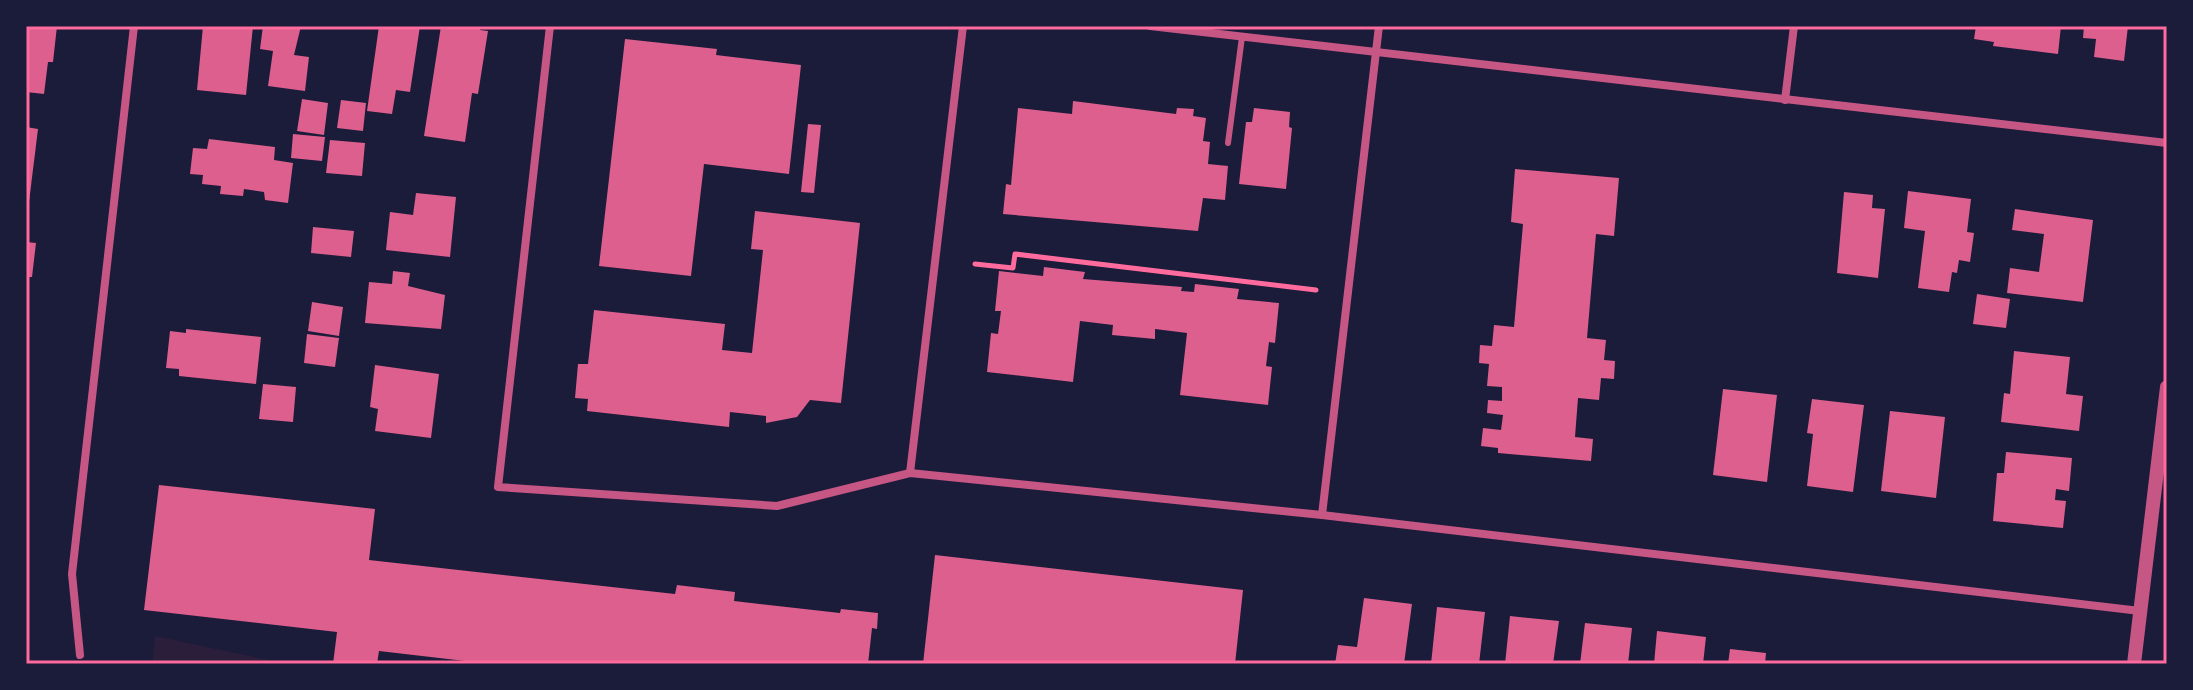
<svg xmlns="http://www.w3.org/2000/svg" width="2193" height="690" font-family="'Crimson Pro',serif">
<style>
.green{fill:#2a1e3b}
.building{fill:#dd5f8e}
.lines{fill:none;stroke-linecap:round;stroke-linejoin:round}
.path{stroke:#ff6b9d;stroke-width:5}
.service{stroke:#c65784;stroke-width:6}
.minor{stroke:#c65784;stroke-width:8}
.tertiary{stroke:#c65784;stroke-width:14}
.neatline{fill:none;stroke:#ff6b9d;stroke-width:3}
</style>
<rect width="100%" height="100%" fill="#1b1b3a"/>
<polygon class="green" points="155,636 278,662 282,664 152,664"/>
<g class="building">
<polygon points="26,26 57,26 53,62 48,62 44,94 26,92"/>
<polygon points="203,26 253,26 246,95 197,90"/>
<polygon points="263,26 301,26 294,55 309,57 305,91 268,86 273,51 260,49"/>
<polygon points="379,26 420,26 410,92 396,90 392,114 367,111"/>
<polygon points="441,26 481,26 480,30 488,31 478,94 472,93 465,142 424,136"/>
<polygon points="1976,26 2061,26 2058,54 1993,46 1994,42 1974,39"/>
<polygon points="2084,26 2128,26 2124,61 2094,57 2096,39 2083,38"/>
<polygon points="625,39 717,49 716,55 801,65 789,174 704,164 691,276 599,266"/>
<polygon points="302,99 328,103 324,135 297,131"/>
<polygon points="341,100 366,103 363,131 337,128"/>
<polygon points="1073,101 1176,114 1177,108 1194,109 1193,116 1206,118 1203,141 1210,142 1208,164 1228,166 1225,200 1203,198 1198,231 1003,214 1006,184 1011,185 1018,108 1072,114"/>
<polygon points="1254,108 1290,112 1289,127 1292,128 1286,189 1239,184 1246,122 1252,122"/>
<polygon points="808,124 821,125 814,193 801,192"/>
<polygon points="26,127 38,129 29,202 26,202"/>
<polygon points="293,134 325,137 322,161 291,158"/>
<polygon points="209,139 275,147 274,160 293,163 288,203 265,200 264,192 244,189 243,196 220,194 221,186 202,184 203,175 190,174 193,148 207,149"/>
<polygon points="330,140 365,143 362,176 326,173"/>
<polygon points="1515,169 1619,178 1614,236 1596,234 1587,338 1606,340 1604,360 1615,361 1614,379 1601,378 1599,400 1578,398 1575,437 1593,439 1591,461 1498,453 1498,448 1481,446 1483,428 1501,430 1503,415 1487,413 1488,400 1502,401 1502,387 1487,386 1489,364 1479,363 1480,345 1492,346 1494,325 1514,327 1523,224 1511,222"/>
<polygon points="1908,191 1971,199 1967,232 1974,233 1970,262 1959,260 1957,273 1952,272 1949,292 1918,288 1925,231 1904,228"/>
<polygon points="1844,192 1873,195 1872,208 1885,209 1878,278 1837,273"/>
<polygon points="416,193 456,197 450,257 386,250 390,212 413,215"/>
<polygon points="2015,209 2093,220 2083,302 2007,293 2010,268 2039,272 2044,234 2012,230"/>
<polygon points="755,211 860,223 841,403 810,400 797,417 766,423 766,416 730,412 729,427 587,411 588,399 575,398 578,364 588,364 594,310 725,324 722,350 752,353 763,250 751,249"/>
<polygon points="313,227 354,231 351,257 311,253"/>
<polygon points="26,242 36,243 32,277 26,277"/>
<polygon points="1044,267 1085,272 1083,279 1182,287 1181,291 1194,292 1195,284 1239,289 1237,299 1279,303 1275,343 1269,342 1266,366 1272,367 1268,405 1180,395 1187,333 1155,329 1155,339 1112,335 1113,325 1080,321 1073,382 987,372 991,333 998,334 1001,311 995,311 999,271 1043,276"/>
<polygon points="393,271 410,273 408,286 445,295 441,329 365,323 369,282 392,284"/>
<polygon points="1977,294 2010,299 2006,328 1973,324"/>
<polygon points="312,302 343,307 339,336 308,331"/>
<polygon points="186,329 261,337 256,384 179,376 179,369 166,368 170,331 186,333"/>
<polygon points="307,334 339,338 335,367 304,363"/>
<polygon points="2014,351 2070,357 2066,394 2083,396 2079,431 2001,422 2004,393 2010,394"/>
<polygon points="375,365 439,374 431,438 375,431 378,409 370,407"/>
<polygon points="263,384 296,387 293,422 259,419"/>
<polygon points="1723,389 1777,395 1767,482 1713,475"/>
<polygon points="1812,399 1864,405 1853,492 1807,486 1813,434 1807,433"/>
<polygon points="1890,411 1945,417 1936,498 1881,491"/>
<polygon points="2006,452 2072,458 2069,491 2056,489 2055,500 2066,501 2063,528 1993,521 1997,473 2004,473"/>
<polygon points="159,485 375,509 369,560 675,594 677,585 735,592 734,601 840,613 841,609 878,613 877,629 872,628 868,664 491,664 379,651 377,664 333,664 337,632 144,610"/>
<polygon points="935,555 1243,590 1235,664 923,664"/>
<polygon points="1364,598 1412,604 1404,664 1335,664 1338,645 1357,647"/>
<polygon points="1437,607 1485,612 1479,664 1431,664"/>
<polygon points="1510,616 1559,621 1553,664 1505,664"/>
<polygon points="1585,623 1632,628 1628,664 1580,664"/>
<polygon points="1657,631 1706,637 1703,664 1654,664"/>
<polygon points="1730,649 1766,653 1765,664 1728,664"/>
</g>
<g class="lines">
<polyline class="path" points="975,264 1013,268 1015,254 1316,290"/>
<polyline class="service" points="1228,143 1242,37"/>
<g class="minor">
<polyline points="550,26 498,487 777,506 910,473 1322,515 2140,611"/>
<polyline points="1150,26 2167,143"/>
<polyline points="1785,100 1794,26"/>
<polyline points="910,473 963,26"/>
<polyline points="1322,515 1379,26"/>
<polyline points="80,655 72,574 134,26"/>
</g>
<polyline class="tertiary" points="2134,664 2167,387"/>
</g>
<rect width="2193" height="690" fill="none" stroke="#1b1b3a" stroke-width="56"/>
<rect x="28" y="28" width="2137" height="634" class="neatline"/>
</svg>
